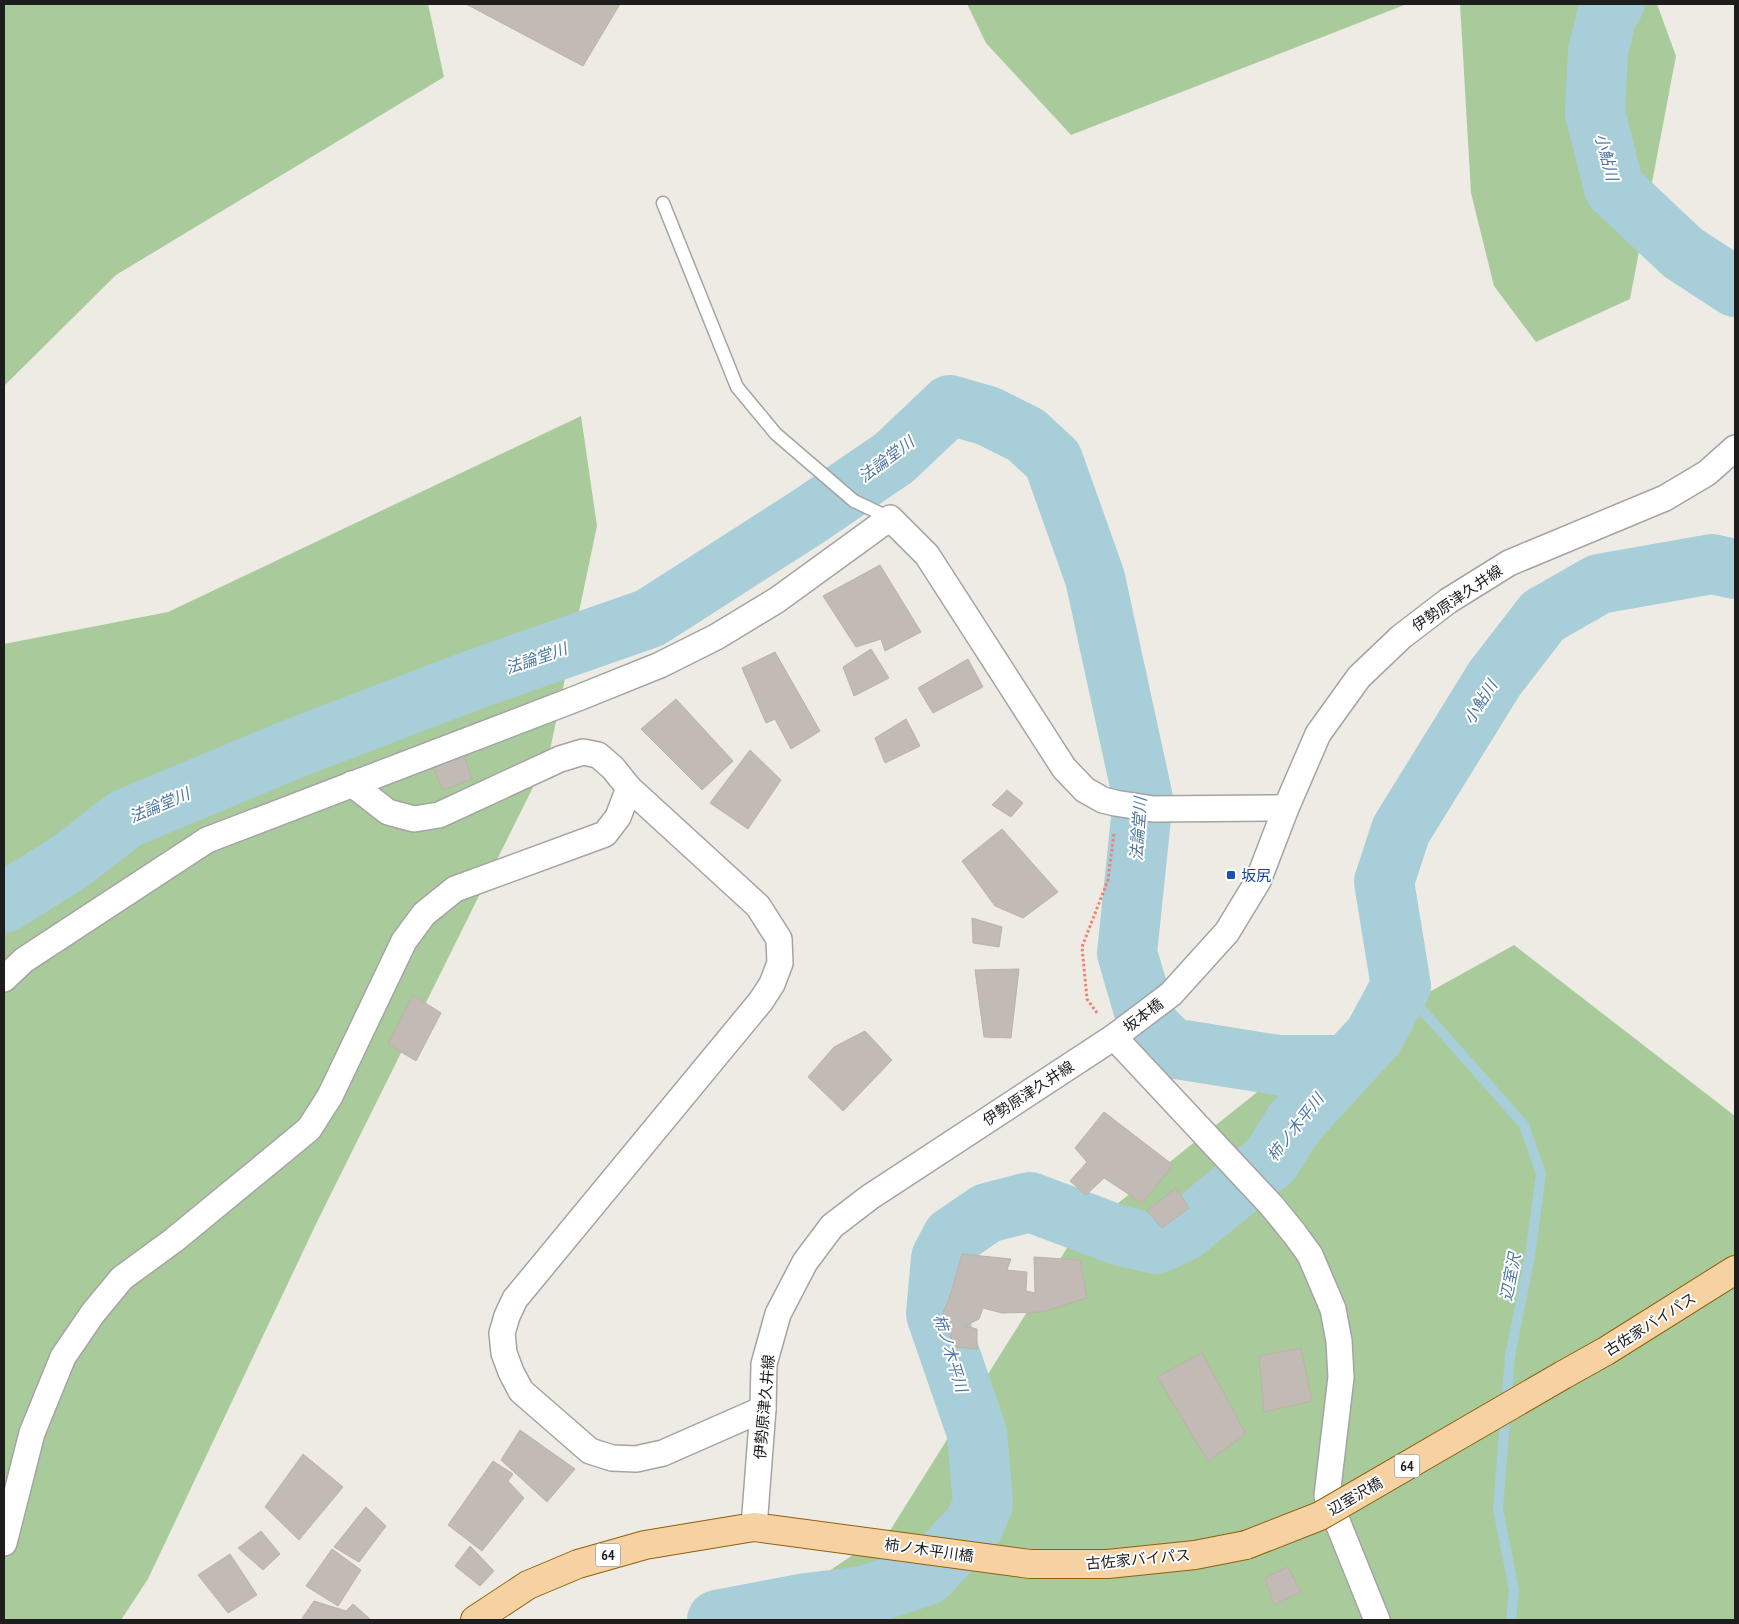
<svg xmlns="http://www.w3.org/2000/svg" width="1739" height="1624" font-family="'PT Sans Narrow','Noto Sans JP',sans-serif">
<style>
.forest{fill:#a9cb9b}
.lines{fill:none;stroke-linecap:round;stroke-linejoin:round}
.stream{stroke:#a7ced9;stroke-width:10}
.river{stroke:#a7ced9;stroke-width:60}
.building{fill:#c2bab4;stroke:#bfb1a7}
.lane-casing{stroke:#a4a4a4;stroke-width:15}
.street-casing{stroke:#a4a4a4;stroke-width:28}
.primary-casing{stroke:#8d610a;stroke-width:30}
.path{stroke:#f17f72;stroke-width:3;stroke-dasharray:2.5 2.5;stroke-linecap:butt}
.lane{stroke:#fff;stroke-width:12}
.street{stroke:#fff;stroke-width:25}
.primary{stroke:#f6d1a1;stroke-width:28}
.primary-bridge-casing{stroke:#8d610a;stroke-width:30;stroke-linecap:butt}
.primary-bridge{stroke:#f6d1a1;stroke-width:28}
.transit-dot{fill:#1a4fb4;stroke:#fff;stroke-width:2}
.labels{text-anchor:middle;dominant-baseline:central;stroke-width:4;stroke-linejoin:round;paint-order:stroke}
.shield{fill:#fff;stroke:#616161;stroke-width:1}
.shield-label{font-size:14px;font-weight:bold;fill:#1d1d1d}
.street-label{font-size:15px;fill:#1d1d1d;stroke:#fff}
.transit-label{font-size:15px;fill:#164399;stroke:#fff;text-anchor:start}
.water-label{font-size:16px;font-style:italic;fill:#4d77a0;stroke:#fff}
</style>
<rect width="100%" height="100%" fill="#eeebe4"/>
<g class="forest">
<polygon points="4,4 428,4 444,77 116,275 4,386"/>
<polygon points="967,4 1407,4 1071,135 986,43"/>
<polygon points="1460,4 1657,4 1676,56 1630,299 1536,342 1494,286 1471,193"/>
<polygon points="581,416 597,526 549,755 316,1224 148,1579 121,1620 4,1620 4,644 168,612"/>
<polygon points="1514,945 1735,1116 1735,1620 757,1620 891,1529 1072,1240 1276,1077"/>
</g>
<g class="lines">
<polyline class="stream" points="1401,986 1524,1125 1541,1174 1530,1256 1510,1356 1498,1509 1514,1590 1511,1620"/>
<g class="river">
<polyline points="1614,4 1608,10 1598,52 1595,113 1614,188 1683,253 1735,287"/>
<polyline points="4,903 71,861 125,819 295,748 473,680 650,618 809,516 894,458 950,405 988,416 1026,435 1053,460 1095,578 1143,799 1127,953 1148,1025 1171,1048 1278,1065 1347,1065"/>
<polyline points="717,1620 806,1603 865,1596 927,1575 974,1525 983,1504 977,1433 936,1314 941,1258 952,1237 987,1213 1030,1202 1118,1235 1156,1244 1184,1231 1271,1160 1294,1123 1374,1036 1401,986 1384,882 1401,830 1495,678 1543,616 1599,584 1712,564 1735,569"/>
</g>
</g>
<g class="building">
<polygon points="466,4 620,4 583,66"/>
<polygon points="880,565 921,632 885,651 881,639 856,647 823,596"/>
<polygon points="871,649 889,678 854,696 843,667"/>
<polygon points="775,652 820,731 791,749 775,719 766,723 742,668"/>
<polygon points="968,659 983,687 933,713 918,688"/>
<polygon points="676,699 733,761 702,790 641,729"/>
<polygon points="906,719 920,746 885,763 875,738"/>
<polygon points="750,750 781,780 748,829 710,803"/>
<polygon points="464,755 472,779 443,790 433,767"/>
<polygon points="1007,790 1023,803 1011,817 992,805"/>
<polygon points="1002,829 1058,892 1023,918 995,906 962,861"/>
<polygon points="972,918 1002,927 999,947 973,943"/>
<polygon points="1019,969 1011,1038 984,1037 975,970"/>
<polygon points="413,995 441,1013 416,1061 388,1044"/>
<polygon points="865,1031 892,1060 843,1111 808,1077 834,1047"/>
<polygon points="1104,1112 1173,1165 1142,1203 1104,1178 1086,1195 1070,1181 1087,1162 1075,1148"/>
<polygon points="1176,1188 1189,1208 1162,1228 1147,1211"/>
<polygon points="962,1254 1011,1259 1007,1270 1027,1272 1026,1291 1035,1293 1034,1257 1080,1260 1087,1298 1042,1312 1002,1313 983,1308 979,1319 965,1326 977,1329 977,1349 954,1347 943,1313 951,1293"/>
<polygon points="1301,1348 1312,1401 1264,1412 1259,1356"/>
<polygon points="1202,1353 1246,1434 1208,1461 1157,1377"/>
<polygon points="520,1430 575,1469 547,1502 501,1460"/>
<polygon points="303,1454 343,1487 299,1540 265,1507"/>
<polygon points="493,1461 513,1474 508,1481 524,1498 482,1551 448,1525"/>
<polygon points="366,1507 386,1526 359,1562 334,1547"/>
<polygon points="261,1531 280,1554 263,1570 238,1548"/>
<polygon points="470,1546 494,1571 480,1586 455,1566"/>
<polygon points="332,1549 361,1570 338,1606 306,1586"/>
<polygon points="230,1554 257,1595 228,1613 198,1575"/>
<polygon points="1288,1567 1301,1592 1274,1605 1265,1578"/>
<polygon points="314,1601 346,1611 353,1604 371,1620 301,1620"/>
</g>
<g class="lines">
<defs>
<polyline id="lane" points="663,203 737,387 776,434 854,501 890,518"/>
<g id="street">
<polyline points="629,788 758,906 779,939 780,963 772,984 761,1001 515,1299 507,1316 502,1333 504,1353 511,1372 521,1391 590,1451 612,1458 636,1459 663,1453 763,1409"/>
<polyline points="4,979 24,960 207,840 578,698 660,665 716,637 777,600 890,518 927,555 1064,768 1085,790 1103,800 1115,803 1153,809 1286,808"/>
<polyline points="1114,1037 1272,1206 1294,1233 1310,1255 1333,1309 1339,1341 1341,1377 1327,1496 1377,1620"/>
<polyline points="754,1527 763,1409 764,1364 778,1314 805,1262 832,1226 870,1197 1114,1037 1171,994 1227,932 1258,881 1286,808 1318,734 1359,677 1401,637 1448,601 1509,563 1665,498 1707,473 1735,448"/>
<polyline points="4,1543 32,1433 63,1357 93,1313 122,1278 174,1240 309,1129 330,1096 404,941 424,914 455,889 605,834 618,817 629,788 613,768 598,755 583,752 560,759 439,815 414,819 388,812 352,784"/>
</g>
<g id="primary">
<polyline points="1563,1375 1606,1351 1735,1270"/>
<polyline points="475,1620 528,1585 578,1564 645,1545 754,1527 1030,1564 1108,1564 1195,1555 1246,1545"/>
</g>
</defs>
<use href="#lane" class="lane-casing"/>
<use href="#street" class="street-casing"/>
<use href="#primary" class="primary-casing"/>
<polyline class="path" points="1097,1013 1087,999 1082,947 1108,880 1114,833"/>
<use href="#lane" class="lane"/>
<use href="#street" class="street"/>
<use href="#primary" class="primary"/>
<defs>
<polyline id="primary-bridge" points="1246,1545 1320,1516 1563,1375"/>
</defs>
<use href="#primary-bridge" class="primary-bridge-casing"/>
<use href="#primary-bridge" class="primary-bridge"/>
</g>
<rect class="transit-dot" x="1226" y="870" width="10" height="10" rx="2.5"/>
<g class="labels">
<g class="shield">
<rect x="1394.5" y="1454.5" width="25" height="23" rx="4"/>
<rect x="595.5" y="1543.5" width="25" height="23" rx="4"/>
</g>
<g class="shield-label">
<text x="1407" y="1466">64</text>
<text x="608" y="1555">64</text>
</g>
<g class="street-label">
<text transform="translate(1457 598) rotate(-34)">伊勢原津久井線</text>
<text transform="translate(1143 1015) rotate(-37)">坂本橋</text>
<text transform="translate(1028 1093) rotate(-33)">伊勢原津久井線</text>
<text transform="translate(1650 1324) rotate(-32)">古佐家バイパス</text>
<text transform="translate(764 1407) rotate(-85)">伊勢原津久井線</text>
<text transform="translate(1355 1496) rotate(-30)">辺室沢橋</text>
<text transform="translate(929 1550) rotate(8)">柿ノ木平川橋</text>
<text transform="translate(1138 1559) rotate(-5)">古佐家バイパス</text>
</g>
<g class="transit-label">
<text x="1241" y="875">坂尻</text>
</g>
<g class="water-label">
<text transform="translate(1607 157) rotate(75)">小鮎川</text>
<text transform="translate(886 459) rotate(-37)">法論堂川</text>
<text transform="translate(536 658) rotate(-19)">法論堂川</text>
<text transform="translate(1480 702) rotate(-58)">小鮎川</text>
<text transform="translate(159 805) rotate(-23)">法論堂川</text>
<text transform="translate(1138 829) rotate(-86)">法論堂川</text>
<text transform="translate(1295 1127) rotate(-52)">柿ノ木平川</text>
<text transform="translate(1510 1277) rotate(-79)">辺室沢</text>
<text transform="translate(951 1353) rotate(73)">柿ノ木平川</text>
</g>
</g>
<rect width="1739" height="1624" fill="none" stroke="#1d1d1d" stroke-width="10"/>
</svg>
